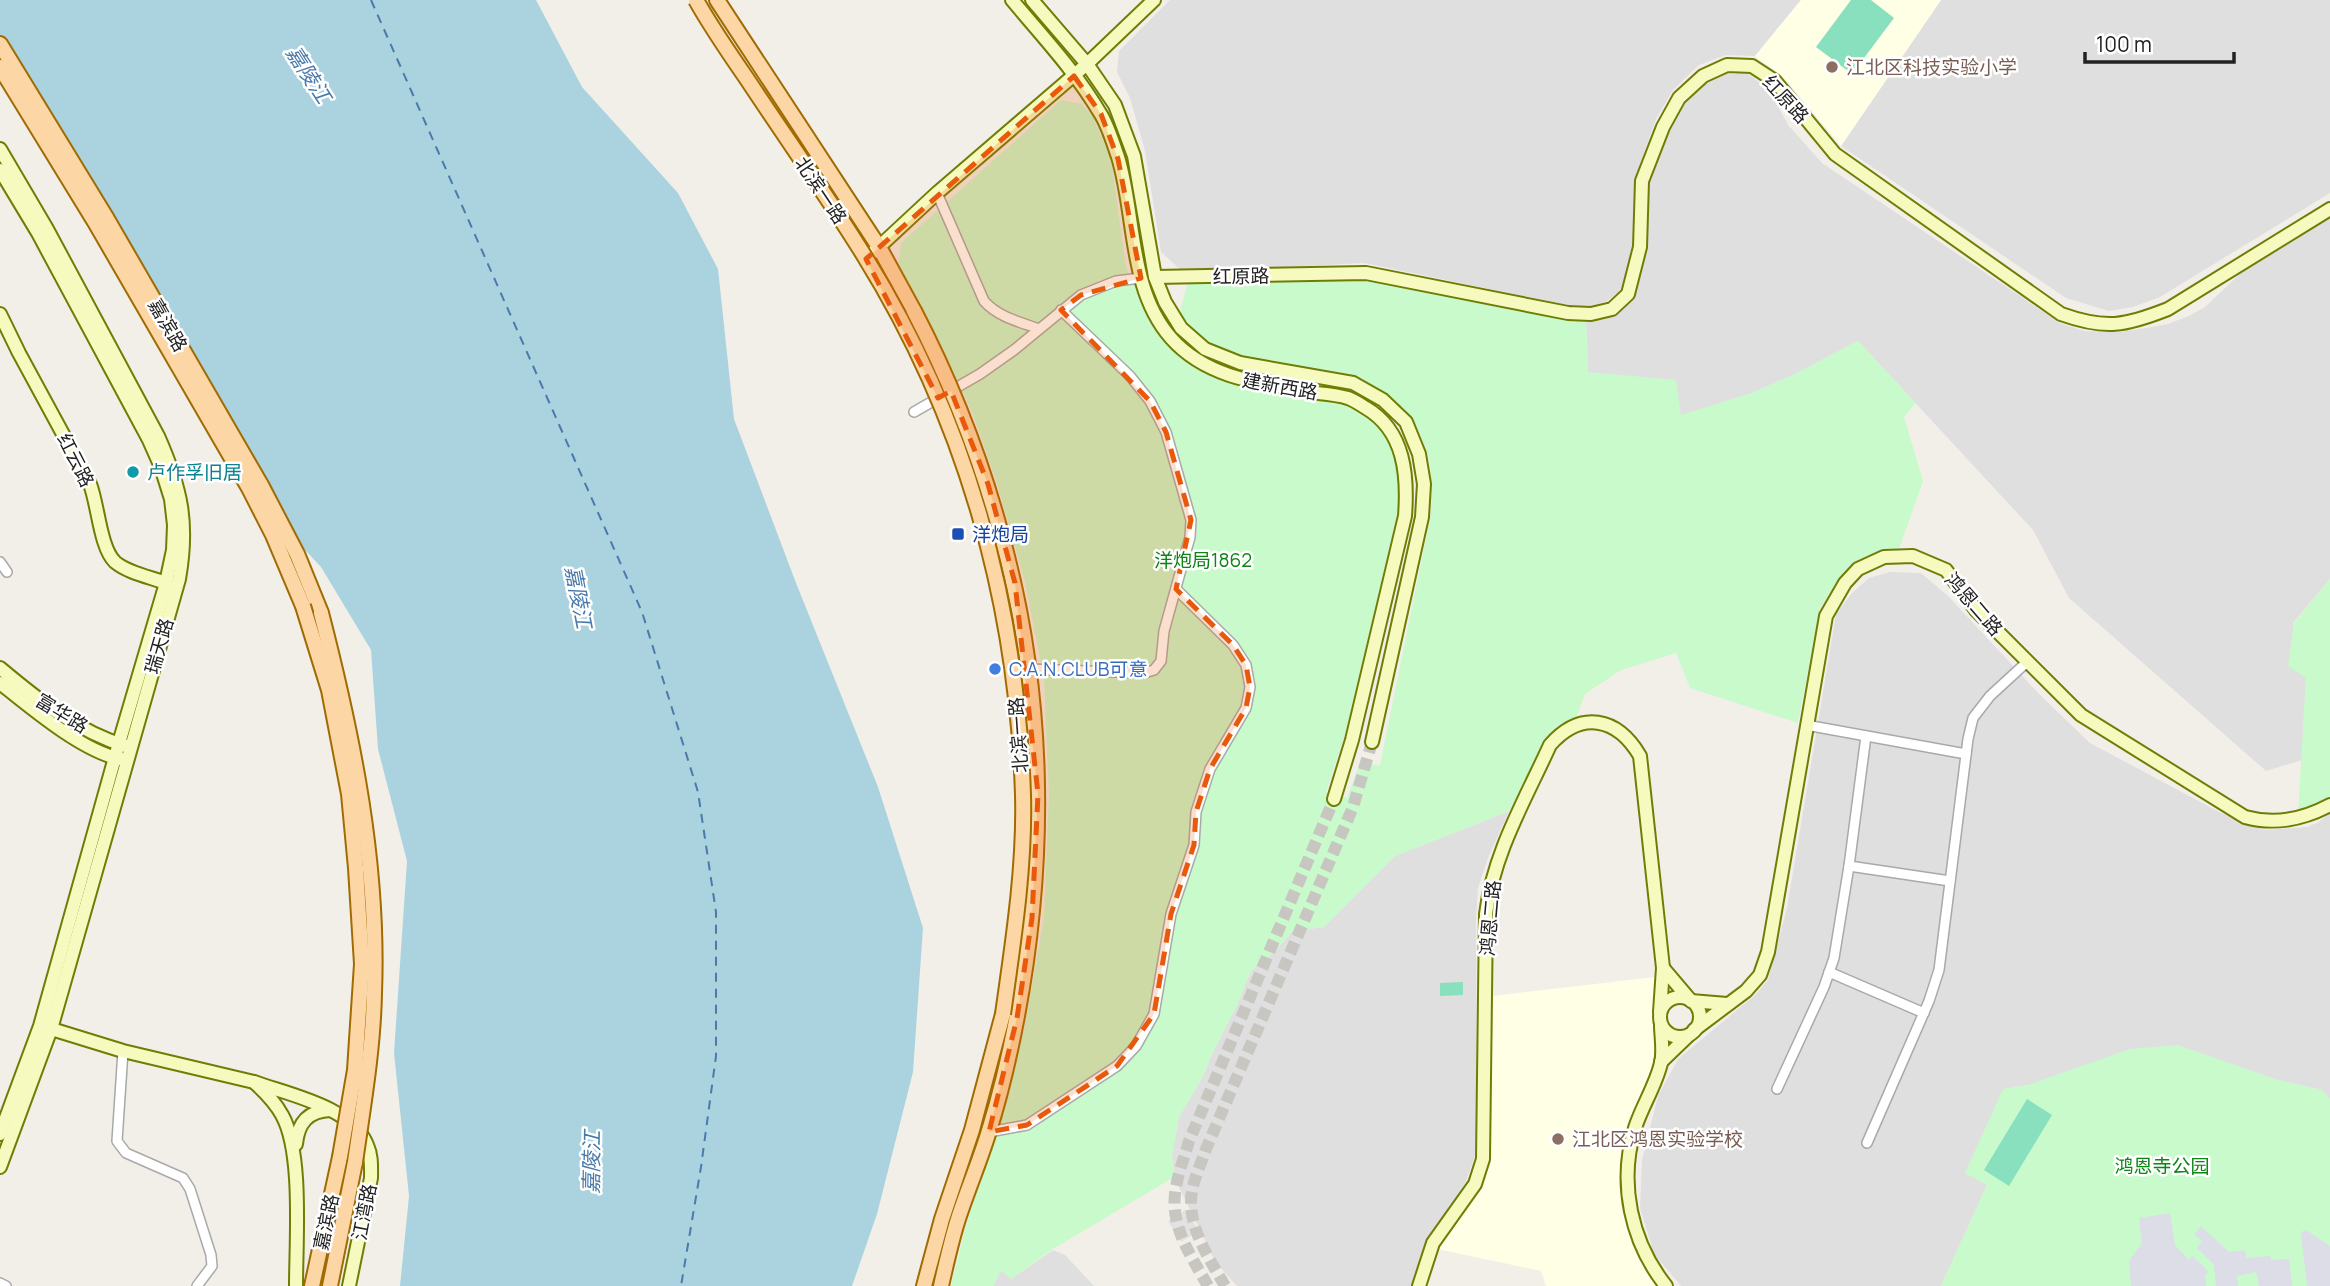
<svg xmlns="http://www.w3.org/2000/svg" width="2330" height="1286" font-family="Manrope,'Noto Sans SC',sans-serif">
<style>
.residential{fill:#e0dfdf}
.education{fill:#ffffe5}
.park{fill:#c8facc}
.pitch{fill:#88e0be}
.parking{fill:#e2e2e2}
.plaza{fill:#dddde8}
.water{fill:#aad3df}
.lines{fill:none;stroke-linecap:round;stroke-linejoin:round}
.ferry{stroke:#4a7aab;stroke-width:2;stroke-dasharray:9 7;stroke-linecap:butt}
.secondary-tunnel{stroke:#c8c6c1;stroke-width:12;stroke-dasharray:12 6;stroke-linecap:butt}
.street-casing{stroke:#a9a9a9;stroke-width:12}
.secondary-casing{stroke:#707d05;stroke-width:16}
.primary-casing{stroke:#a06b00;stroke-width:18}
.street{stroke:#fff;stroke-width:9}
.secondary{stroke:#f7fabf;stroke-width:12}
.primary{stroke:#fcd6a4;stroke-width:14}
.primary-bridge-casing{stroke:#a06b00;stroke-width:18;stroke-linecap:butt}
.primary-bridge{stroke:#fcd6a4;stroke-width:14}
.marked{fill:#e8590c;fill-opacity:0.2;stroke:#e8590c;stroke-width:5;stroke-dasharray:14 9;stroke-linejoin:round}
.education-dot{fill:#8d6e63;stroke:#fff;stroke-width:2.5}
.culture-dot{fill:#0f9aa8;stroke:#fff;stroke-width:2.5}
.transit-dot{fill:#1a4fb4;stroke:#fff;stroke-width:2.5}
.shop-dot{fill:#3f7fe0;stroke:#fff;stroke-width:2.5}
.labels{text-anchor:middle;dominant-baseline:central;stroke-width:5;stroke-linejoin:round;paint-order:stroke}
.education-label{font-size:19px;fill:#785e54;stroke:#fff;text-anchor:start}
.street-label{font-size:19px;fill:#222;stroke:#fff}
.culture-label{font-size:19px;fill:#0d838f;stroke:#fff;text-anchor:start}
.transit-label{font-size:19px;fill:#164399;stroke:#fff;text-anchor:start}
.park-label{font-size:19px;fill:#0c8416;stroke:#fff}
.shop-label{font-size:19px;fill:#366cbe;stroke:#fff;text-anchor:start}
.water-label{font-size:21px;font-style:italic;fill:#4a7aab;stroke:#fff}
</style>
<rect width="100%" height="100%" fill="#f2efe9"/>
<g class="residential">
<polygon points="1170,0 1801,0 1755,56 1726,55 1699,65 1673,90 1656,119 1635,178 1634,248 1620,291 1607,301 1589,307 1567,305 1364,263 1183,272 1161,252 1145,151 1130,98 1117,72 1119,51"/>
<polygon points="1941,0 2330,0 2330,193 2160,297 2133,307 2109,311 2066,298 1841,146"/>
<polygon points="1747,73 1768,89 1789,126 1822,163 2060,323 2084,331 2120,332 2146,328 2168,324 2189,316 2205,307 2245,269 2330,218 2330,579 2293,623 2306,677 2302,760 2266,771 2069,598 2033,530 1858,341 1793,375 1752,393 1680,416 1675,380 1588,373 1586,320 1613,315 1633,299 1644,249 1645,182 1666,130 1682,104 1706,84 1727,74"/>
<polygon points="1890,572 1921,573 1948,596 2040,695 2090,743 2221,813 2264,830 2307,827 2319,822 2330,813 2330,1099 2322,1090 2278,1080 2028,1085 2004,1089 1987,1185 1941,1286 1681,1286 1654,1254 1640,1208 1642,1160 1658,1096 1678,1059 1755,995 1768,980 1787,908 1836,614 1852,593 1869,578"/>
<polygon points="1509,811 1488,858 1478,888 1476,918 1477,1150 1466,1181 1429,1241 1413,1286 1237,1286 1216,1263 1174,1177 1172,1155 1179,1117 1203,1076 1213,1052 1236,1007 1251,971 1274,952 1293,931 1324,927 1395,856"/>
<polygon points="1053,1250 1065,1255 1094,1286 993,1286 1001,1270 1011,1279"/>
</g>
<g class="education">
<polygon points="1801,0 1941,0 1841,146 1784,78 1755,56"/>
<polygon points="1655,977 1657,1061 1629,1126 1623,1152 1622,1183 1626,1212 1634,1242 1649,1271 1660,1286 1546,1286 1541,1271 1437,1249 1481,1185 1488,1158 1492,996"/>
</g>
<g class="park">
<path d="M1061,100L1082,104L1093,117L1111,160L1126,267L1147,316L1167,345L1194,366L1237,383L1348,402L1375,418L1392,439L1403,490L1345,735L1326,792L1347,798L1360,763L1380,765L1430,519C1434,475 1432,437 1398,405C1386,394 1369,381 1353,376C1303,363 1228,368 1190,329C1186,324 1183,316 1180,310L1188,283L1365,280L1566,320H1586L1588,372L1676,380L1681,415L1752,393L1793,375L1858,341L1916,403L1904,417L1923,481L1899,549L1884,551L1858,560L1841,576L1820,608L1798,723L1690,688L1676,653L1621,670L1585,694L1576,718L1561,724L1542,746L1509,811L1395,856L1324,927L1293,931L1274,952L1251,971L1236,1007L1213,1052L1203,1076L1179,1117L1172,1155L1174,1177L1053,1249L1011,1279L1001,1270L993,1286H951L966,1225L992,1146L1026,1020L1044,917L1049,793L1044,678L1025,582L996,480L972,412L933,330L898,266L901,243Z"/>
<polygon points="2330,579 2330,803 2298,815 2306,678 2288,666 2294,623"/>
<polygon points="2178,1045 2278,1080 2322,1090 2330,1099 2330,1286 1941,1286 1987,1185 1965,1173 2003,1089 2028,1085 2130,1049"/>
</g>
<g class="pitch">
<polygon points="1851,0 1871,0 1894,18 1852,74 1816,47"/>
<polygon points="1463,982 1463,995 1440,996 1440,983"/>
<polygon points="2027,1099 2052,1115 2009,1186 1984,1170"/>
</g>
<polygon class="parking" points="1185,1210 1199,1231 1181,1242 1168,1221"/>
<g class="plaza">
<polygon points="2170,1213 2175,1245 2189,1260 2192,1256 2205,1268 2208,1272 2205,1276 2206,1286 2131,1286 2129,1261 2142,1243 2139,1218"/>
<polygon points="2201,1226 2229,1252 2245,1250 2246,1258 2270,1256 2271,1260 2289,1259 2292,1286 2259,1286 2256,1272 2237,1276 2238,1286 2216,1286 2214,1265 2197,1248 2202,1241 2194,1234"/>
<polygon points="2306,1230 2330,1246 2330,1286 2307,1286 2301,1232"/>
</g>
<polygon class="water" points="0,0 536,0 582,87 678,193 718,269 734,419 796,583 878,787 923,928 913,1072 877,1214 852,1286 400,1286 409,1196 394,1053 407,861 378,749 371,650 321,567 248,489 0,41"/>
<g class="lines">
<polyline class="ferry" points="371,0 642,612 698,792 716,912 716,1056 701,1167 681,1286"/>
<g class="secondary-tunnel">
<path d="M1208,1286C1195,1263 1178,1238 1175,1211C1172,1187 1183,1163 1189,1141L1334,799"/>
<path d="M1225,1286C1208,1256 1184,1223 1193,1186C1196,1174 1202,1161 1206,1149L1353,807L1372,742"/>
</g>
<defs>
<g id="street">
<path d="M937,193L984,301C998,317 1020,322 1039,329"/>
<polyline points="914,412 980,374 1014,350 1081,295 1116,281 1141,278"/>
<polyline points="0,562 7,572"/>
<polyline points="1029,669 1144,673 1154,670 1161,661 1164,631 1190,537 1191,520 1166,432 1150,401 1130,376 1061,310"/>
<polyline points="1806,725 1966,754"/>
<polyline points="1849,866 1950,881"/>
<polyline points="1829,972 1924,1013"/>
<polyline points="123,1051 117,1141 126,1153 183,1178 190,1189 211,1255 212,1266 197,1286"/>
<polyline points="1777,1089 1824,987 1834,958 1849,866 1866,736"/>
<polyline points="989,1132 1027,1125 1117,1066 1136,1046 1154,1014 1171,914 1194,845 1196,812 1210,769 1246,708 1250,687 1246,665 1233,645 1176,589"/>
<polyline points="1867,1143 1929,1001 1939,970 1968,739 1973,718 1990,696 2027,662"/>
<polyline points="0,1283 6,1286"/>
</g>
<g id="secondary">
<path d="M1012,0C1042,36 1076,72 1100,113C1108,125 1113,143 1118,157C1136,216 1128,289 1171,338C1208,380 1265,384 1317,393C1327,394 1338,395 1348,398C1354,400 1361,405 1366,408C1405,431 1408,476 1405,516L1352,740L1334,799"/>
<polyline points="1032,0 1087,64 1115,105 1134,156 1155,277 1165,302 1181,328 1205,349 1240,363 1353,383 1383,400 1406,422 1419,454 1424,484 1422,517 1372,742"/>
<path d="M0,149L47,229L158,436C181,488 189,522 179,579L51,1029L0,1167"/>
<polyline points="0,170 38,233 149,440 161,467 171,499 174,525 173,550 166,583 119,743 40,1026 0,1134"/>
<polyline points="866,259 937,193 1087,64 1154,0"/>
<path d="M1155,277L1366,273L1568,313L1591,314L1612,309L1628,294L1640,247L1642,181L1663,127L1679,98L1703,76L1727,65L1752,66L1775,81L1835,154L2061,314C2106,330 2125,326 2168,309L2330,209"/>
<path d="M0,314L19,353L90,484C98,504 100,548 115,562C128,573 150,577 166,583"/>
<path d="M0,668C37,699 78,732 126,746"/>
<path d="M0,683C30,707 83,752 121,759"/>
<polyline points="1663,968 1691,1001 1727,1004"/>
<circle cx="1680" cy="1017" r="20"/>
<path d="M1661,1025C1661,1036 1664,1051 1661,1063C1656,1085 1642,1106 1635,1128C1618,1183 1631,1242 1666,1286"/>
<polyline points="45,1027 123,1051 254,1082"/>
<path d="M1694,1030L1746,991L1760,975L1768,952L1826,616L1845,583L1858,569L1884,557L1913,556L1946,570L1976,610L2081,715L2245,817C2274,825 2304,819 2330,805"/>
<polyline points="1661,1062 1689,1035"/>
<path d="M296,1144C298,1123 308,1111 330,1110"/>
<path d="M296,1286C296,1241 303,1152 282,1115C275,1102 265,1092 254,1082C290,1095 352,1107 367,1145C372,1156 371,1167 371,1178L349,1286"/>
<path d="M1419,1286L1433,1243L1475,1184L1483,1159L1486,914C1493,854 1525,800 1550,745C1581,710 1617,717 1640,756L1663,968L1660,1012"/>
</g>
<g id="primary">
<polyline points="717,0 879,247 914,311"/>
<polyline points="0,44 107,219 261,485 297,554 321,613"/>
<polyline points="0,67 95,222 249,488 273,535 303,606"/>
<polyline points="312,1286 340,1157"/>
<polyline points="330,1286 355,1162"/>
<polyline points="924,1286 942,1219 972,1130 1003,1014"/>
<path d="M941,1286C946,1264 951,1241 958,1219C967,1191 979,1163 988,1134C999,1099 1010,1053 1017,1016C1047,857 1045,690 1001,534"/>
</g>
</defs>
<use href="#street" class="street-casing"/>
<use href="#secondary" class="secondary-casing"/>
<use href="#primary" class="primary-casing"/>
<use href="#street" class="street"/>
<use href="#secondary" class="secondary"/>
<use href="#primary" class="primary"/>
<defs>
<g id="primary-bridge">
<path d="M696,0C711,27 729,53 747,79C786,138 828,197 865,257C966,420 1017,604 1023,795C1025,867 1013,943 1003,1014"/>
<path d="M914,311C951,382 980,456 1001,534"/>
<polyline points="303,606 329,690 349,794 356,868 362,964 355,1070 340,1157"/>
<path d="M321,613C353,737 379,864 374,993C373,1049 363,1106 355,1162"/>
</g>
</defs>
<use href="#primary-bridge" class="primary-bridge-casing"/>
<use href="#primary-bridge" class="primary-bridge"/>
</g>
<path class="marked" d="M1074,76L1101,114L1118,159L1141,278L1081,295L1061,310L1150,401L1166,432L1191,520L1176,589L1233,645L1246,665L1250,687L1246,708L1210,769L1196,812L1194,845L1171,914L1154,1014L1117,1066L1027,1125L989,1132L1017,1018L1032,918L1038,794L1015,583L988,484L951,391L938,398L866,259Z"/>
<g class="education-dot">
<circle cx="1832" cy="67" r="7"/>
<circle cx="1558" cy="1139" r="7"/>
</g>
<circle class="culture-dot" cx="133" cy="472" r="7"/>
<rect class="transit-dot" x="951" y="527" width="14" height="14" rx="3.5"/>
<circle class="shop-dot" cx="995" cy="669" r="7"/>
<g class="labels">
<g class="education-label">
<text x="1846" y="67">江北区科技实验小学</text>
<text x="1572" y="1139">江北区鸿恩实验学校</text>
</g>
<g class="street-label">
<text transform="translate(1786 99) rotate(47)">红原路</text>
<text transform="translate(821 190) rotate(56)">北滨一路</text>
<text transform="translate(1241 276) rotate(-1)">红原路</text>
<text transform="translate(168 325) rotate(60)">嘉滨路</text>
<text transform="translate(1280 386) rotate(10)">建新西路</text>
<text transform="translate(76 460) rotate(63)">红云路</text>
<text transform="translate(1974 604) rotate(49)">鸿恩二路</text>
<text transform="translate(159 646) rotate(-74)">瑞天路</text>
<text transform="translate(62 713) rotate(31)">富华路</text>
<text transform="translate(1018 735) rotate(-94)">北滨一路</text>
<text transform="translate(1490 918) rotate(-85)">鸿恩二路</text>
<text transform="translate(364 1212) rotate(-79)">江湾路</text>
<text transform="translate(326 1222) rotate(-78)">嘉滨路</text>
</g>
<g class="culture-label">
<text x="147" y="472">卢作孚旧居</text>
</g>
<g class="transit-label">
<text x="972" y="534">洋炮局</text>
</g>
<g class="park-label">
<text x="1203" y="560">洋炮局1862</text>
<text x="2162" y="1166">鸿恩寺公园</text>
</g>
<g class="shop-label">
<text x="1009" y="669">C.A.N.CLUB可意</text>
</g>
<g class="water-label">
<text transform="translate(309 74) rotate(57)">嘉陵江</text>
<text transform="translate(579 597) rotate(79)">嘉陵江</text>
<text transform="translate(591 1162) rotate(-89)">嘉陵江</text>
</g>
</g>
<path d="M2085 52v10h149v-10" fill="none" stroke="#222222" stroke-width="3.5"/>
<text x="2096" y="52" font-size="21" fill="#222222" stroke="#ffffff" stroke-width="5" paint-order="stroke">100 m</text>
</svg>
